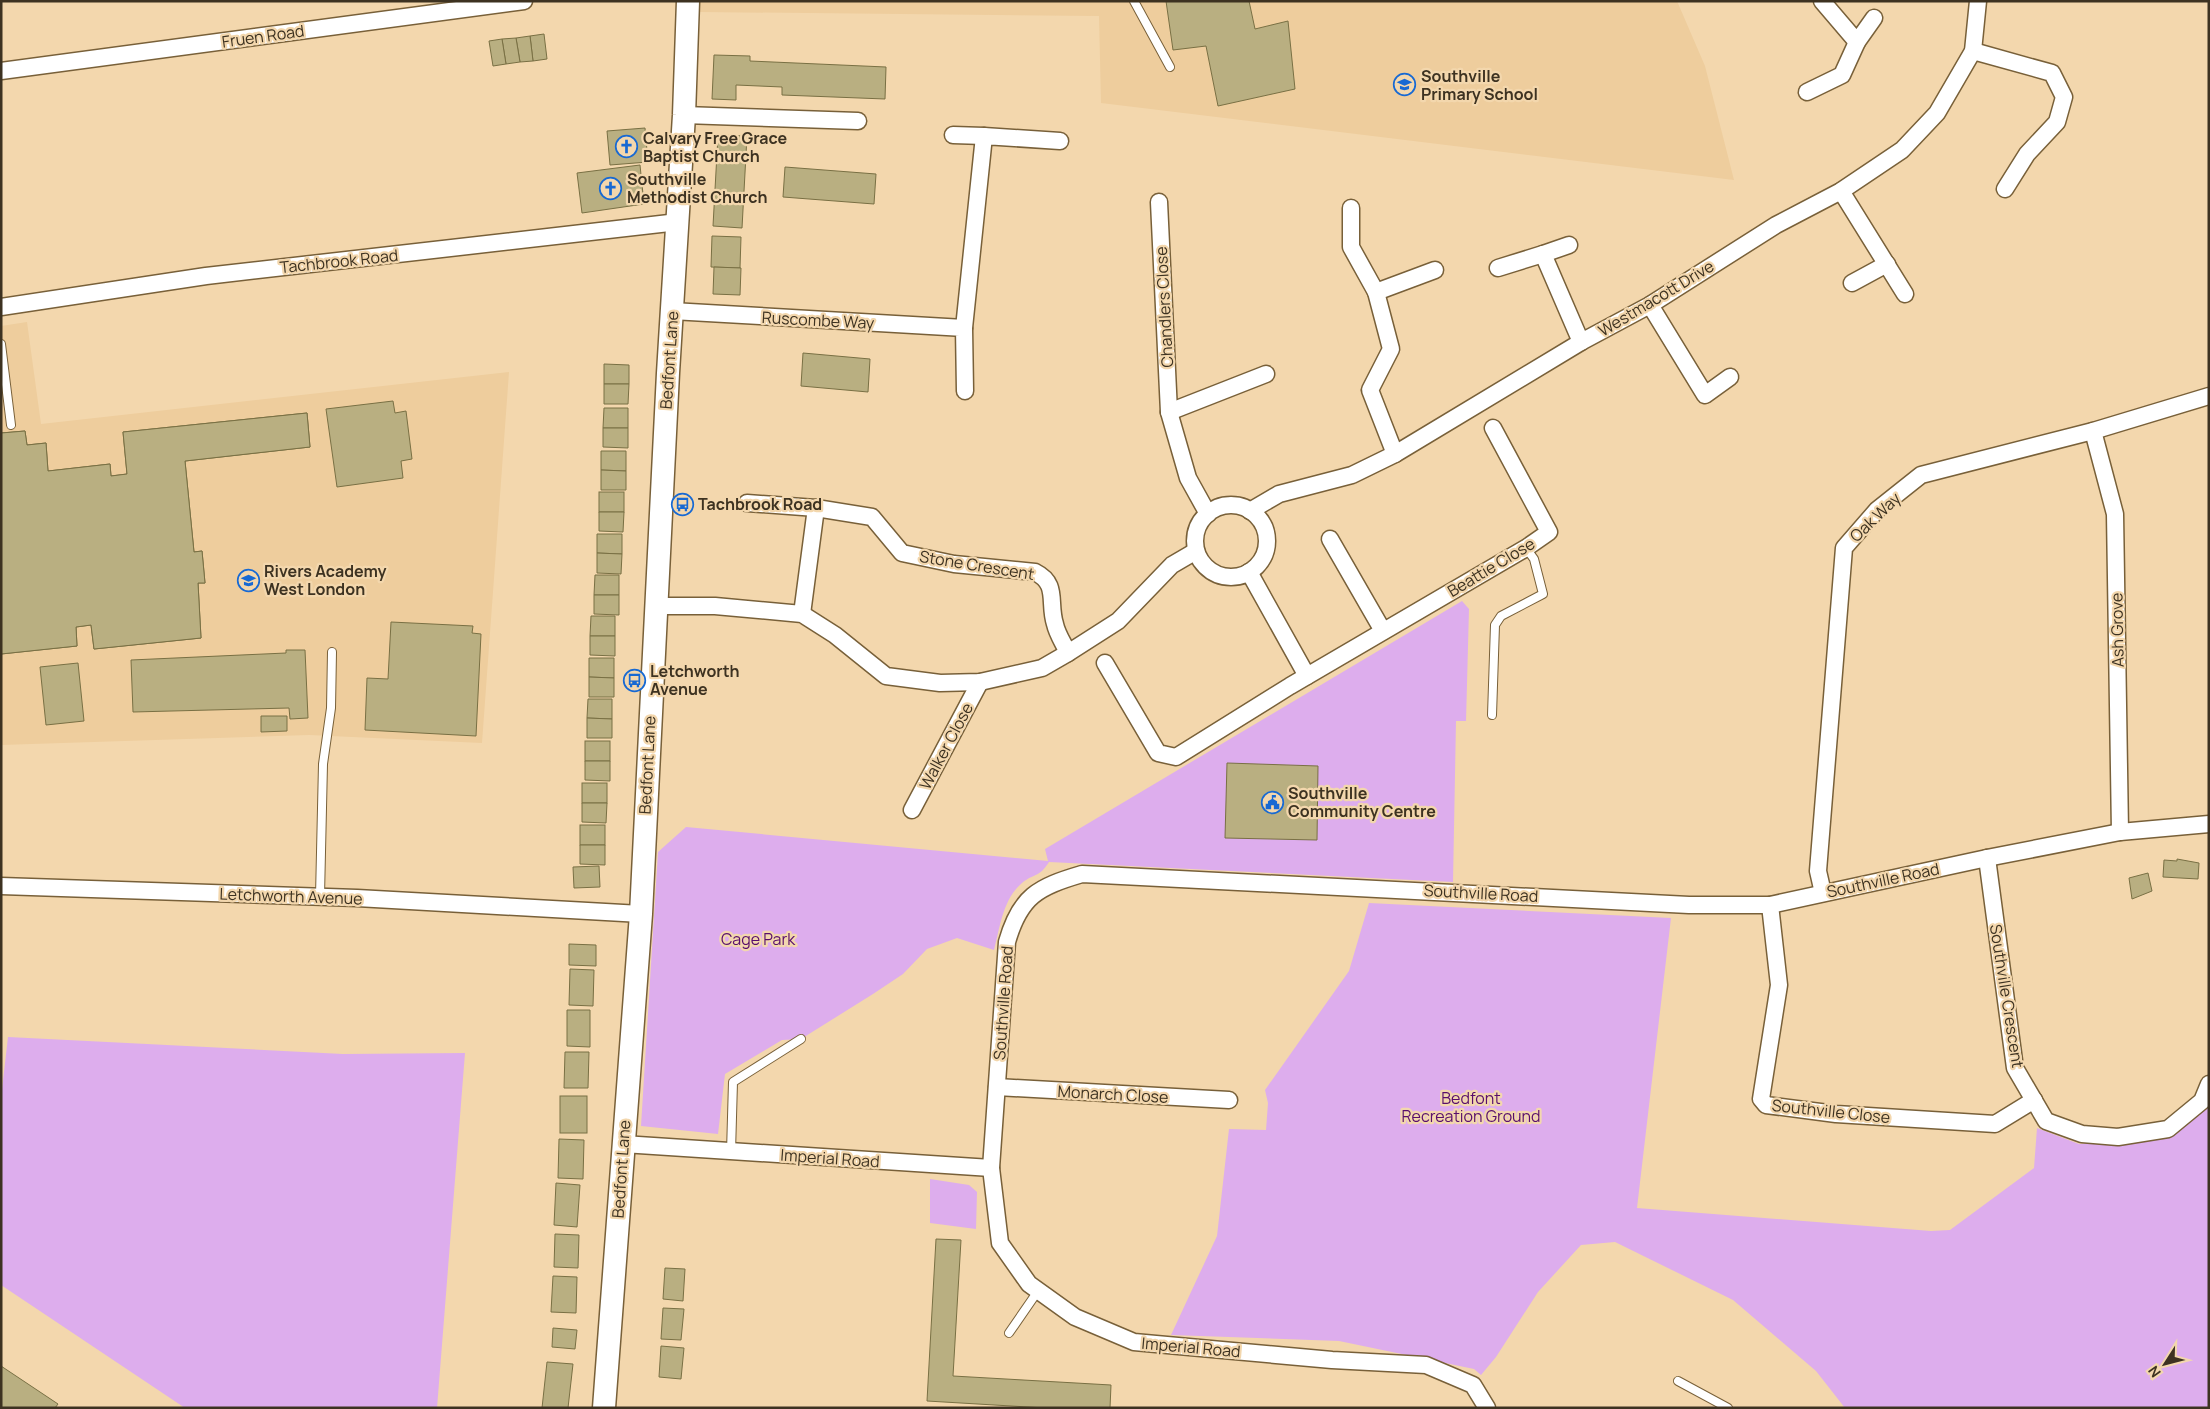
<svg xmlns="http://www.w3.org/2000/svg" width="2210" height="1409" font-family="Manrope,sans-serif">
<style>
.built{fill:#eecd9d}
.green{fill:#ddaded}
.building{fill:#b9af81;stroke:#797044;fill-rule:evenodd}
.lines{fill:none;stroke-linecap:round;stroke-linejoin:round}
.service-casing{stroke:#786039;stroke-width:10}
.minor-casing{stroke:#786039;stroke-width:19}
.secondary-casing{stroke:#786039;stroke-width:25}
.service{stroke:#fff;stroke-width:8}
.minor{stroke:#fff;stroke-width:16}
.secondary{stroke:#fff;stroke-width:22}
.labels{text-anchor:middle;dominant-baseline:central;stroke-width:4.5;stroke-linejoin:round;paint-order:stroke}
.street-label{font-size:16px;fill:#3d3221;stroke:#f3d7ad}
.poi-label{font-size:16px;font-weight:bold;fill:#3d3221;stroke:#f3d7ad;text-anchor:start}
.park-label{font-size:16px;fill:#580e6c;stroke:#f3d7ad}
</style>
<rect width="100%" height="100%" fill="#f3d7ad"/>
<g class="built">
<polygon points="700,1 1677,1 1705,66 1734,180 1101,103 1099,16 700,12"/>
<polygon points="27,322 41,424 509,372 482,743 309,735 1,745 1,326"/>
</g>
<g class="green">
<path d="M1462,601L1469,609L1466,721H1456L1453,882L1049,862C1039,878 1034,873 1022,883C1003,899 1000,927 994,950L957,938L927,949L903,974L873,994L801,1039L782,1040L725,1074L718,1134L641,1126L658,852L686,827L1048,861L1045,849Z"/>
<polygon points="1369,903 1671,918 1637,1208 1931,1231 1950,1230 2034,1168 2037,1128 2079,1144 2164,1137 2209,1102 2209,1408 1845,1408 1816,1371 1733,1300 1615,1242 1581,1245 1538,1292 1496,1357 1481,1375 1474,1369 1339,1341 1171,1335 1217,1236 1229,1129 1266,1130 1268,1103 1265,1090 1349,971"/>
<polygon points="8,1037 343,1054 465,1053 437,1408 185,1408 1,1285 1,1098"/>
<polygon points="930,1179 969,1185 977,1192 976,1229 930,1223"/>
</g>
<g class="building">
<polygon points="1166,1 1249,1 1255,29 1288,21 1295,89 1218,106 1206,46 1173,50"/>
<polygon points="544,34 547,59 533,61 530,36"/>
<polygon points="530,36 533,61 520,62 516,38"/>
<polygon points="516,38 520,62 506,64 502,39"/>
<polygon points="502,39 506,64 493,66 489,41"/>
<polygon points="714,55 750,56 750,61 886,67 885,99 782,95 782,87 736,85 736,100 712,99"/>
<polygon points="645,128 648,162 610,165 607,131"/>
<polygon points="718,135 747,136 742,228 713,226"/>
<polygon points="640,165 644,204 582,213 577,173"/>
<polygon points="785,167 876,174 874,204 783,197"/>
<polygon points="712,236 741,237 740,268 711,267"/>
<polygon points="714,267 741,268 740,295 713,294"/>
<polygon points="803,353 870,359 868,392 801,386"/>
<polygon points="604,364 629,365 629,384 604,384"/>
<polygon points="604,384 629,384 628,404 604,404"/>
<polygon points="393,401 395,413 406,411 412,459 401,461 403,478 337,487 326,409"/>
<polygon points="604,408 628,408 628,428 603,428"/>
<path d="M307,413L310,447L185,461L194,552L202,551L205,583H198L201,638L94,649L91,625L76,627L77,646L1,654V613L19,611L9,510H1V433L25,431L27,445L46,443L48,471L110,464L111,476L127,474L123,432ZM124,520L130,588L124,589L123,586L96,588V591H88L81,532L116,529L115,521Z"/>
<polygon points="307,413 310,447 185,461 194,552 202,551 205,583 198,583 201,638 94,649 91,625 76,627 77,646 1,654 1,433 25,431 27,445 46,443 48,471 110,464 111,476 127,474 123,432"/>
<polygon points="603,428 628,428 628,448 603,447"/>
<polygon points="601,451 626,451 626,471 601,470"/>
<polygon points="601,470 626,471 626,490 601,490"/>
<rect x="599" y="492" width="25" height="20"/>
<polygon points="599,512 624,512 623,532 599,531"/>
<polygon points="597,534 622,534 622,554 597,553"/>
<polygon points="597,553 622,554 621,574 597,573"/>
<polygon points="595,575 619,575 619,595 594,595"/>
<polygon points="594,595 619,595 619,615 594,614"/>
<polygon points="591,616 615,616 615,636 590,636"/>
<polygon points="391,622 473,626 472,633 481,634 476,736 365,730 367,678 388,679"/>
<polygon points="590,636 615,636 615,656 590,655"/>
<polygon points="286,650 305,650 308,718 290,719 289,708 133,712 131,660 286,653"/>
<polygon points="589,658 614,658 614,678 589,677"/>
<polygon points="78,663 84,721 46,725 40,667"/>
<polygon points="589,677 614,678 614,697 589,697"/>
<polygon points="588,699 612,699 612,719 587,718"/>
<polygon points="261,716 287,716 287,731 261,732"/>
<polygon points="587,718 612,719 612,738 587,738"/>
<rect x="585" y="741" width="25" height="20"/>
<polygon points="585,761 610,761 610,781 585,780"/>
<polygon points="1227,763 1318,766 1317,840 1225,838"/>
<rect x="582" y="783" width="25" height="20"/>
<polygon points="582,803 607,803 606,823 582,822"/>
<rect x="580" y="825" width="25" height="20"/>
<polygon points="580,845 605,845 605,865 580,864"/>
<polygon points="2177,859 2199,863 2198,879 2163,877 2164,860 2177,861"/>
<polygon points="599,866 600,887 574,888 573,867"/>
<polygon points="2148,873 2152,891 2132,899 2129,878"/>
<polygon points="569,944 596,945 596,966 569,965"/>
<polygon points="570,969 594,970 593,1006 569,1005"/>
<polygon points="567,1010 590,1010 590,1047 567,1046"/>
<polygon points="565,1052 589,1052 588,1088 564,1088"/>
<rect x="560" y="1096" width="27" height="37"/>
<polygon points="559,1139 584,1140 583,1179 558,1178"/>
<polygon points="556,1183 580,1185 577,1227 554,1225"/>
<polygon points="555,1234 579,1235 578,1268 554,1267"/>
<polygon points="936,1239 961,1240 953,1376 1111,1385 1110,1408 1045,1408 927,1401"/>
<polygon points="665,1268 685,1269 683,1301 663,1299"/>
<polygon points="553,1276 577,1277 576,1313 551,1312"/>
<polygon points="663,1308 684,1309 681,1340 661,1339"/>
<polygon points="553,1328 577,1330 575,1349 552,1347"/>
<polygon points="661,1346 684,1348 681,1379 659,1377"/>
<polygon points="547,1362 573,1364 568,1408 542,1408"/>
<polygon points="1,1366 58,1404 55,1408 1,1408"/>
</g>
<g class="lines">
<defs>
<g id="service">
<polyline points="1134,1 1170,67"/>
<polyline points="1,344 11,425"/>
<polyline points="1492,715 1495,625 1501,616 1543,594 1534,559 1526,548"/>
<polyline points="320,896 323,764 331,708 332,652"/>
<polyline points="731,1152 733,1082 801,1039"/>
<polyline points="1009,1333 1038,1291"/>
<polyline points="1678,1381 1728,1408"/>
</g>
<g id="minor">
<polyline points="1822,1 1857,42 1874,18"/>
<polyline points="1973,51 2052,73 2064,97 2057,122 2027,154 2005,189"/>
<polyline points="1,71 524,1"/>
<polyline points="1807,92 1842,75 1857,42"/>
<polyline points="684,115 858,121"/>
<polyline points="953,135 984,136"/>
<polyline points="1841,191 1905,294"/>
<polyline points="1159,202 1169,412 1188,478 1208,514"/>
<polyline points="1351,208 1351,247 1376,292"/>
<polyline points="1569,245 1543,254 1581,342"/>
<polyline points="1498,268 1543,254"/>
<polyline points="1852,283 1887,264"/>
<polyline points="1650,305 1705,395 1730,377"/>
<polyline points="1,307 206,276 678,222"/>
<polyline points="672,311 964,328 965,391"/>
<polyline points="964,328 984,136 1060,141"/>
<polyline points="1169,412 1266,374"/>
<polyline points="2093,431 2115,514 2120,832"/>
<polyline points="1395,454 1370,390 1391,349 1376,292 1435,270"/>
<path d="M747,503L816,508L872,517L902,553L954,564L1035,572C1059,584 1048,602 1055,624C1057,634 1064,644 1068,653"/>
<circle cx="1231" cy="541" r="36"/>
<polyline points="1250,511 1279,494 1352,475 1395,454 1581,342 1650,305 1776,225 1841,191 1902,150 1937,113 1973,51 1978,1"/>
<polyline points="1330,539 1383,631"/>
<polyline points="1249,572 1307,676"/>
<polyline points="656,606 715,606 802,614 835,635 886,676 940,683 980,682 1042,668 1068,653 1118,621 1172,565 1196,551"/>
<polyline points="802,614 816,508"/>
<polyline points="1105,663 1158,753 1176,757 1290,686 1526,548 1549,532 1493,428"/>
<polyline points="912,810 980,682"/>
<polyline points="1987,858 2015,1068 2046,1121 2082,1134 2118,1137 2168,1129 2202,1101 2209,1084"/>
<polyline points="1,886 357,898 641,914"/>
<polyline points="1823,893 1818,871 1844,548 1877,510 1921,475 2093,431 2209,396"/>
<polyline points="1770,905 1779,985 1761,1099 1766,1105 1836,1114 1995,1124 2034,1100"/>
<polyline points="997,1087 1229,1100"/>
<polyline points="623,1144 991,1168"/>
<path d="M1487,1408L1473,1385L1426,1365L1332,1360L1134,1342L1075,1317L1029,1284L1000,1243L991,1168L1007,942C1020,896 1038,887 1082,874L1689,905H1770L1987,858L2120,832L2209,824"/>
</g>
<polyline id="secondary" points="604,1408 641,914 668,373 684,115 688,1"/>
</defs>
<use href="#service" class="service-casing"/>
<use href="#minor" class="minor-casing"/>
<use href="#secondary" class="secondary-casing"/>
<use href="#service" class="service"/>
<use href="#minor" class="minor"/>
<use href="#secondary" class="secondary"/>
</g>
<defs>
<symbol id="school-ring" viewBox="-11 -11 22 22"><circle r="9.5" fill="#f3d7ad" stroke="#1769d3" stroke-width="1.5"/><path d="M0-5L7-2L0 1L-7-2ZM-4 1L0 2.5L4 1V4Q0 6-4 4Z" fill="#1769d3"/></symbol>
<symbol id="church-ring" viewBox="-11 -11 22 22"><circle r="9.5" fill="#f3d7ad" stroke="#1769d3" stroke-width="1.5"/><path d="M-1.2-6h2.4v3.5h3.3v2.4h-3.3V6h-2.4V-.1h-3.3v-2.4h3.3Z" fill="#1769d3"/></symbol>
<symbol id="bus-ring" viewBox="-11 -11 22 22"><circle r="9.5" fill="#f3d7ad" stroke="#1769d3" stroke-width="1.5"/><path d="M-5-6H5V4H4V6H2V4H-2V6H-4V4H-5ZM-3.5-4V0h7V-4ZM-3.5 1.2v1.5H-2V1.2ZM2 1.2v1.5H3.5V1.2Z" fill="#1769d3"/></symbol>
<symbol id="civic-ring" viewBox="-11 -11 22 22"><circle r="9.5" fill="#f3d7ad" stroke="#1769d3" stroke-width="1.5"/><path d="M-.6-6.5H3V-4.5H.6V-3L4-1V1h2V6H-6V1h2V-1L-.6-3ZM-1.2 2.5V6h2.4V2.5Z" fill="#1769d3"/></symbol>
</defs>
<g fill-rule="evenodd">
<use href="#school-ring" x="1392" y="72" width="25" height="25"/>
<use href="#church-ring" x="614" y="134" width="25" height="25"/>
<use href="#church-ring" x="598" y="176" width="25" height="25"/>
<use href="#bus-ring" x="670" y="492" width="25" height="25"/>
<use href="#school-ring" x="236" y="568" width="25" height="25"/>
<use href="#bus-ring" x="622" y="668" width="25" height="25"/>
<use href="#civic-ring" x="1260" y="790" width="25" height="25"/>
</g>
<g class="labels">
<g class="street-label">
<text transform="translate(263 36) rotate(-8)">Fruen Road</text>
<text transform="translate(339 261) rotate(-6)">Tachbrook Road</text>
<text transform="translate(1656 298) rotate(-31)">Westmacott Drive</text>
<text transform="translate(1164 307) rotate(-93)">Chandlers Close</text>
<text transform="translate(818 320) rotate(3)">Ruscombe Way</text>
<text transform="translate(669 360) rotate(-86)">Bedfont Lane</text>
<text transform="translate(1875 517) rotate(-44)">Oak Way</text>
<text transform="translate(977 565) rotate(9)">Stone Crescent</text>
<text transform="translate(1491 567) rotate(-31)">Beattie Close</text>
<text transform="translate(2117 630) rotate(-91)">Ash Grove</text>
<text transform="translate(946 746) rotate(-62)">Walker Close</text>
<text transform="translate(647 765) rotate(-87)">Bedfont Lane</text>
<text transform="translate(1883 880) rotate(-12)">Southville Road</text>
<text transform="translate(1481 893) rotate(3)">Southville Road</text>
<text transform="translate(291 896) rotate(2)">Letchworth Avenue</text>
<text transform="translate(2007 996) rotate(81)">Southville Crescent</text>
<text transform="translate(1003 1003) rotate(-86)">Southville Road</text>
<text transform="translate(1113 1094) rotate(3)">Monarch Close</text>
<text transform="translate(1831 1111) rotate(6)">Southville Close</text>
<text transform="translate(830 1158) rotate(4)">Imperial Road</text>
<text transform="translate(621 1169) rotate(-86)">Bedfont Lane</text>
<text transform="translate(1191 1347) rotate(5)">Imperial Road</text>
</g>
<g class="poi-label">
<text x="1421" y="76">Southville<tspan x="1421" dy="18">Primary School</tspan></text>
<text x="643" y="138">Calvary Free Grace<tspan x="643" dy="18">Baptist Church</tspan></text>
<text x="627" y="179">Southville<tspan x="627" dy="18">Methodist Church</tspan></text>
<text x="698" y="504">Tachbrook Road</text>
<text x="264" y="571">Rivers Academy<tspan x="264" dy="18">West London</tspan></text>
<text x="650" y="671">Letchworth<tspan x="650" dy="18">Avenue</tspan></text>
<text x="1288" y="793">Southville<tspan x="1288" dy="18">Community Centre</tspan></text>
</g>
<g class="park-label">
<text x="758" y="939">Cage Park</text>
<text x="1471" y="1098">Bedfont<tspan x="1471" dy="18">Recreation Ground</tspan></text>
</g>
</g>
<rect width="2210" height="1409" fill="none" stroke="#3d3221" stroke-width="5"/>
<g transform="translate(2165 1364) rotate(234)" stroke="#f3d7ad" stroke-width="4" paint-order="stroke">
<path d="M0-4L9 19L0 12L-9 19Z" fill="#3d3221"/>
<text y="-8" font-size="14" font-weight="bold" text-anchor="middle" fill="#3d3221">N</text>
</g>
</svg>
